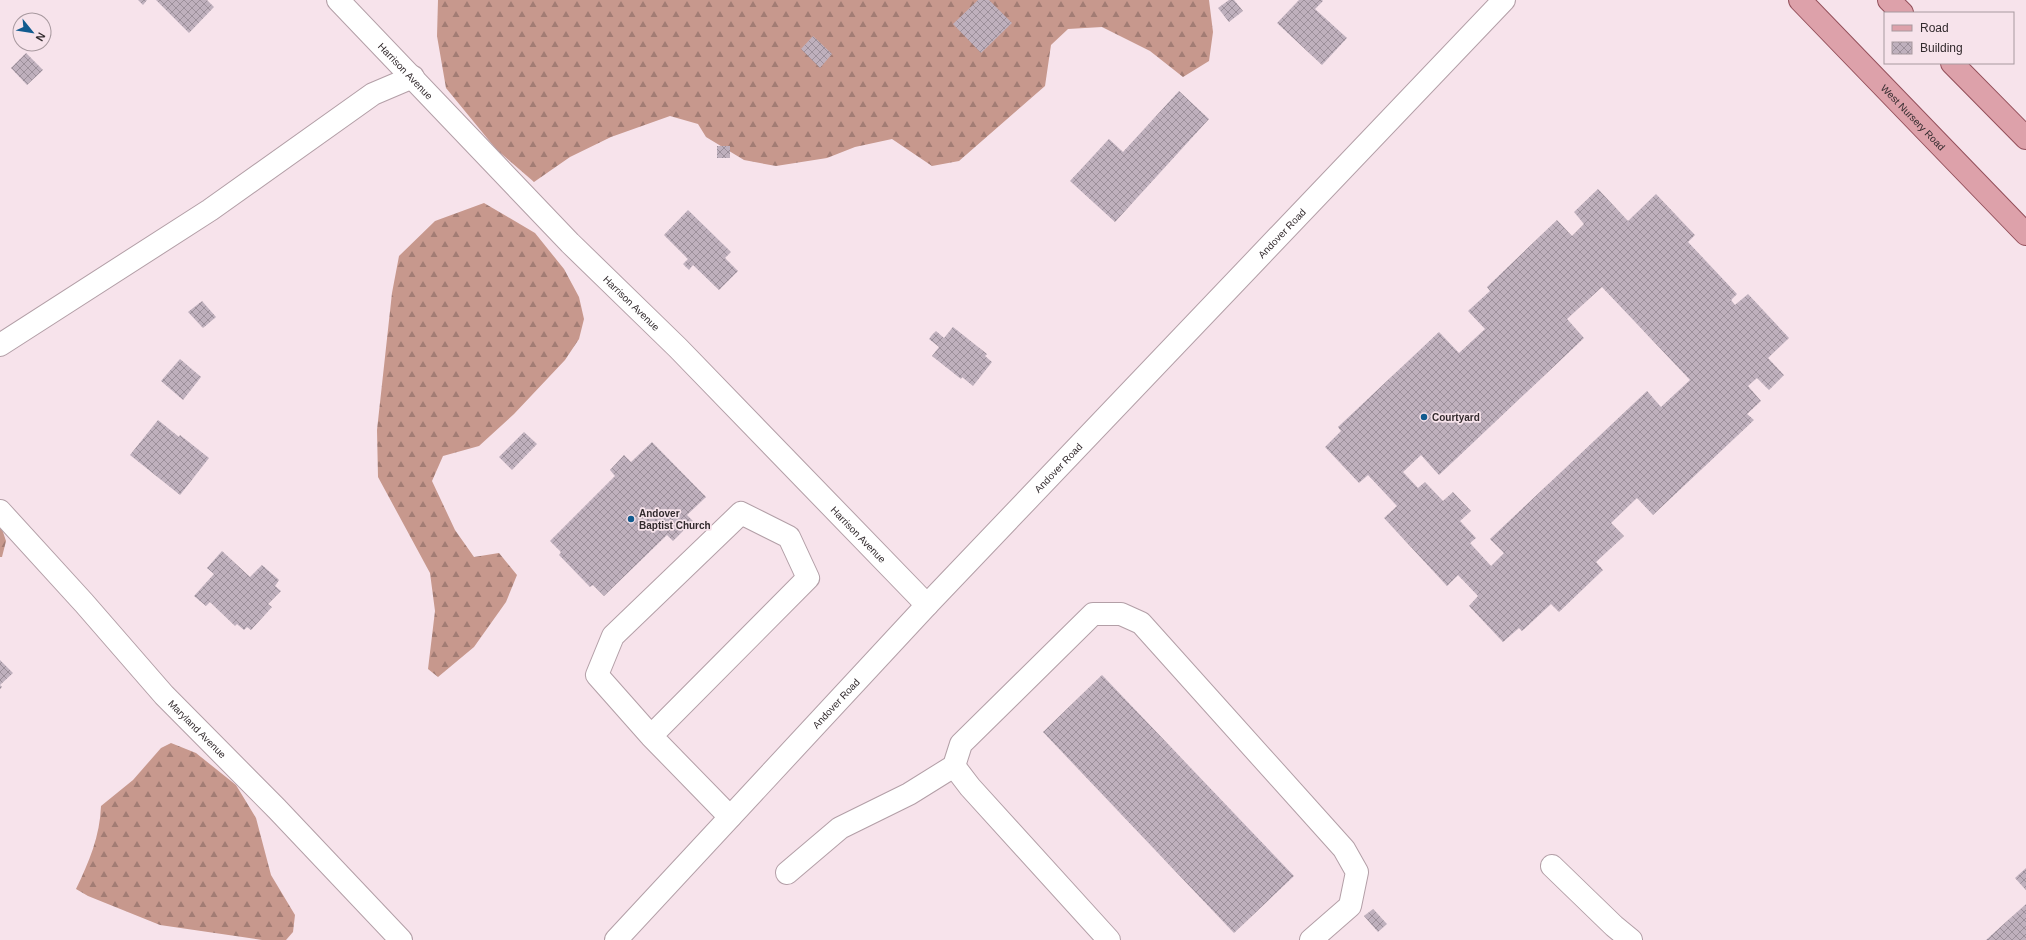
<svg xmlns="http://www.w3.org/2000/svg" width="2026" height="940" font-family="Arial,sans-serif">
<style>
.forest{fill:url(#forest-firs)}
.building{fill:url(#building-cross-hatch);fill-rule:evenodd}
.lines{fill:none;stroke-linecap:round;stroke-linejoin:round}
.minor-casing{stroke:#b39fa7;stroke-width:24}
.major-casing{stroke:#934f5a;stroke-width:24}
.minor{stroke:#fff;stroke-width:22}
.major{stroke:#dda1aa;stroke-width:22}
.poi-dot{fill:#115b8f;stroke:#f7e3eb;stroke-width:1.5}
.labels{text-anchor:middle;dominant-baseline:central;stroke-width:3.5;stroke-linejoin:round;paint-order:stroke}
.street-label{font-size:10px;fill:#322a2d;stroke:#f7e3eb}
.poi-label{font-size:10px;font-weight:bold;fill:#322a2d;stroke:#f7e3eb;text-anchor:start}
</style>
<defs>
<pattern id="forest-firs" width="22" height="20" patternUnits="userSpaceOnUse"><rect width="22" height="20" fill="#c7988d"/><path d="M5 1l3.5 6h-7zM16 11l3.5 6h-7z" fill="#a27c74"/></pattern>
<pattern id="building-cross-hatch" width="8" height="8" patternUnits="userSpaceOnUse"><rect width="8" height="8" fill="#bfb0bd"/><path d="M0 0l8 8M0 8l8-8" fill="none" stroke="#9c8f9a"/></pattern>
</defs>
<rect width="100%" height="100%" fill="#f7e3eb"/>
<g class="forest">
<polygon points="438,0 1209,0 1213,32 1209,61 1183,77 1150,51 1102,27 1068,29 1051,45 1045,86 959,161 932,166 892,139 855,147 827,158 776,166 744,160 706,137 698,124 670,116 611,137 570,157 534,182 496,149 446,88 437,36"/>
<polygon points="484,203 535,233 564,269 579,297 584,319 579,339 565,360 514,414 479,446 443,456 432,481 455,530 474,557 499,553 517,575 506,602 474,647 438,677 428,669 435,611 430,573 378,477 377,430 392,293 399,256 435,221"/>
<polygon points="0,523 6,541 2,557 0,557"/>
<path d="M171,743L196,753L236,785L256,818L271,875L295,915L293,932L286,940H262L160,925L88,896L76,889C89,862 100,836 101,806L133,780L161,748Z"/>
</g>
<g class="building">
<polygon points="138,0 147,0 143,5"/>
<polygon points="156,0 207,0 214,7 189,33"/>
<polygon points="978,0 989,0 1012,23 981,53 953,24"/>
<polygon points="1229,0 1234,0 1243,11 1229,22 1218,8"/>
<polygon points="1299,0 1322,0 1323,1 1315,9 1347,38 1322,65 1277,23"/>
<polygon points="813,36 832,54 820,68 801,49"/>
<polygon points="26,53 43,70 27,85 11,68"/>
<polygon points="1179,91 1209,119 1115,222 1070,181 1109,139 1123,152"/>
<rect x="717" y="146" width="13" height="12"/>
<path d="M1598,189L1628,221L1656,194L1695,235L1688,242L1737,294L1731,300L1735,305L1748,294L1789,338L1768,358L1784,375L1769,390L1757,378L1748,386L1761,401L1747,414L1754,420L1653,515L1637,498L1611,523L1624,536L1596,562L1603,570L1559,612L1551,604L1522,631L1519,628L1503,642L1469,606L1478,596L1458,575L1447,586L1384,518L1397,506L1368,475L1359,483L1325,447L1341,431L1338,427L1439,332L1459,353L1485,329L1468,311L1490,291L1487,287L1557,220L1572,236L1584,224L1574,212ZM1602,287L1690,380L1661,407L1647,391L1490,539L1504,553L1491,566L1470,543L1476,538L1460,521L1471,511L1453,492L1443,501L1425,482L1418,488L1403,472L1421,455L1439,475L1584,338L1567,319Z"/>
<polygon points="688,210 729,250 731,252 725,258 738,271 719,290 693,265 689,270 683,264 688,259 664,235"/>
<polygon points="202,301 216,317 203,328 188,312"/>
<polygon points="953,327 987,354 985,356 992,362 973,386 962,377 961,379 932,356 939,347 929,339 932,335 936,331 944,338"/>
<polygon points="180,359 201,377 183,400 161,381"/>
<polygon points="158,420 179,437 180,435 209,458 180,495 130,455"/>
<polygon points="524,432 537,444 512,470 499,457"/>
<polygon points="652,442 706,497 687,515 693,521 673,541 667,535 604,596 593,585 590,587 559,555 561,552 550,541 615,476 610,470 624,455 631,462"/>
<polygon points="222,551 250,577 262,565 279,580 275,586 281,591 268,604 272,607 251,630 247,627 244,630 237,624 235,626 210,602 206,606 194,596 214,574 207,568"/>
<polygon points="0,660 13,673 0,685 2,687 0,689"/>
<polygon points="1102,675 1294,876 1234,933 1043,732"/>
<polygon points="2026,868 2026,890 2015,878"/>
<polygon points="2026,904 2026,940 1986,940"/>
<polygon points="1373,909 1387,924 1378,932 1364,916"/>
</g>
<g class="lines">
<defs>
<g id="minor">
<path id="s1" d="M338,0L570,243L678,348L927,605"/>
<polyline points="0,345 210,210 373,94 413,77"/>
<path id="s2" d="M0,511L84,603L164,695L277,809L401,940"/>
<polyline points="651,736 808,578 789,537 741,513 613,636 597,675 651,736 730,817"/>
<polyline points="954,766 970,787 1109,940"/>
<polyline points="1552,866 1614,926 1631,940"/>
<polyline points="787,873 840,828 909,794 954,766 961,744 1093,614 1121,614 1141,623 1344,849 1357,872 1350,906 1311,940"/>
<path id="s3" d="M616,940L927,605L1504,0"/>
</g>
<g id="major">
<path id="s4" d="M1800,0L2026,234"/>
<polyline points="1889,0 1902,13"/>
<polyline points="1952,63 2026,138"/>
</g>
</defs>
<use href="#minor" class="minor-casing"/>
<use href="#major" class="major-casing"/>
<use href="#minor" class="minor"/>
<use href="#major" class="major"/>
</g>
<g class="poi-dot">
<circle cx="1424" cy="417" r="4"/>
<circle cx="631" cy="519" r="4"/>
</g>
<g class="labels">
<g class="street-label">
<text stroke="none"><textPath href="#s1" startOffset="98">Harrison Avenue</textPath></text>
<text stroke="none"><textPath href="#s4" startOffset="163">West Nursery Road</textPath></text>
<text stroke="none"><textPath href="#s3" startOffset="971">Andover Road</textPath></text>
<text stroke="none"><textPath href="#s1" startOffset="422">Harrison Avenue</textPath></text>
<text stroke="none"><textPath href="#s3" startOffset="647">Andover Road</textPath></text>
<text stroke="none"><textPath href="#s1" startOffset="746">Harrison Avenue</textPath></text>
<text stroke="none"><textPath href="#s3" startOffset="323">Andover Road</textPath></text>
<text stroke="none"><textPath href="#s2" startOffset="294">Maryland Avenue</textPath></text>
</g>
<g class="poi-label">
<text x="1432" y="417">Courtyard</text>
<text x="639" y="513">Andover<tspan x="639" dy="12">Baptist Church</tspan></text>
</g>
</g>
<rect x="1884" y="12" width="130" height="52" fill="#f7e3eb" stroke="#a8999f"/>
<rect x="1892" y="25" width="20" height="6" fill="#dda1aa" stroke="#a8999f"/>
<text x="1920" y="32" font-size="12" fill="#322a2d">Road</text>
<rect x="1892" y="42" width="20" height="12" fill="url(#building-cross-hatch)" stroke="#a8999f"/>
<text x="1920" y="52" font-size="12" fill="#322a2d">Building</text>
<g transform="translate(32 32) rotate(120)"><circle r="19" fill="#f7e3eb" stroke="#a8999f"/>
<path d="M0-3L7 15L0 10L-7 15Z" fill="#115b8f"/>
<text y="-6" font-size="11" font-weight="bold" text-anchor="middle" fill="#322a2d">N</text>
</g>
</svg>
